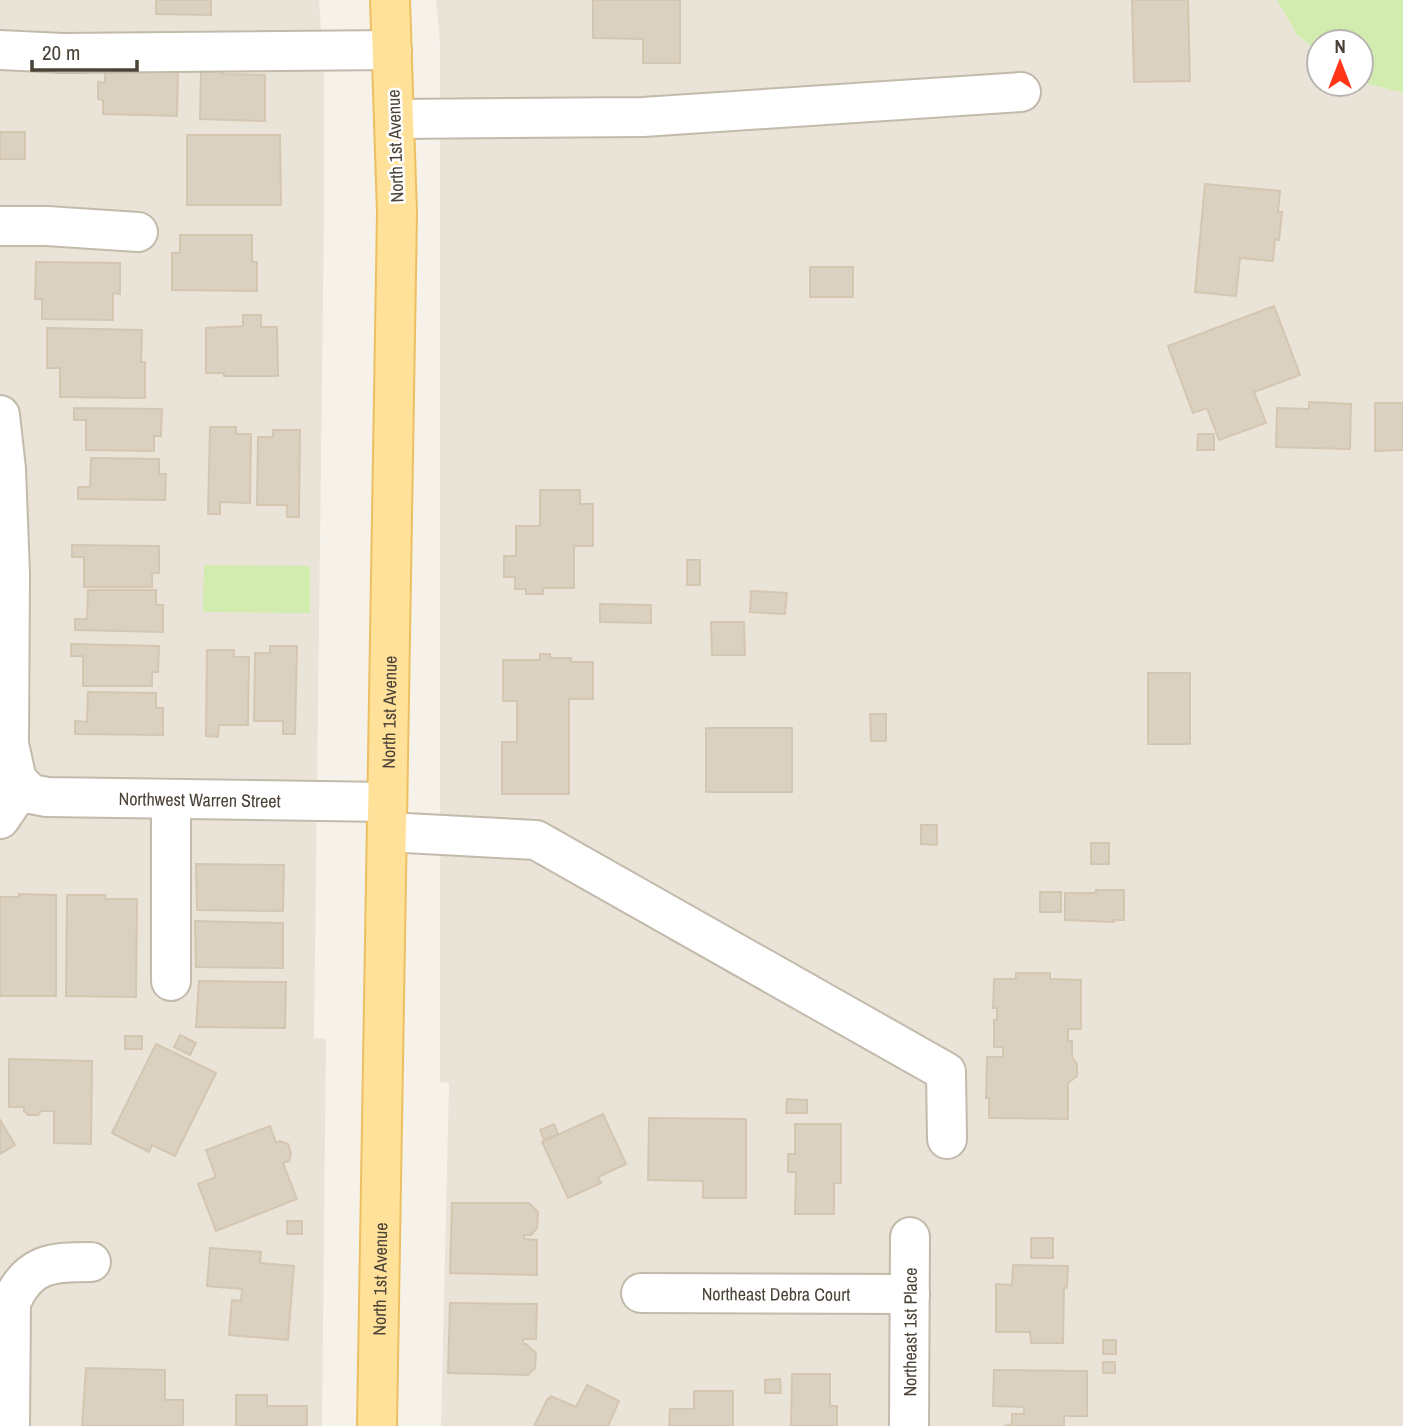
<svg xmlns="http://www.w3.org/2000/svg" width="1403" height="1426" font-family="'Archivo Narrow',sans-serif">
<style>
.residential{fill:#eae4d8}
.green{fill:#d2ecb0}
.building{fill:#dbd1c1;stroke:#d4c6b1;stroke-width:2}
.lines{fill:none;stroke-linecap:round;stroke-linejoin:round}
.minor-casing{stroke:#c2baab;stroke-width:42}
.major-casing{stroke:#ecc062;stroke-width:42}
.minor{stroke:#fff;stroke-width:38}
.major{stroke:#ffe19a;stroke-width:38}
.labels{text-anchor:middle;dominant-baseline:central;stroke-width:5;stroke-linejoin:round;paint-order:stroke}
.street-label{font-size:18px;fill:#4b4337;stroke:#fff}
</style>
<rect width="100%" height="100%" fill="#f6f2ea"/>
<g class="residential">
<polygon points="0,0 319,0 324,77 324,216 314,1038 326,1039 322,1426 0,1426"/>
<polygon points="436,0 1277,0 1297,35 1319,52 1319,84 1361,84 1361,82 1403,93 1403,1426 441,1426 449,1083 440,1082 440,42"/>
</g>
<g class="green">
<polygon points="1277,0 1403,0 1403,93 1361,82 1361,42 1319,42 1319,52 1297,35"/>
<polygon points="204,565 310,566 310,613 203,612"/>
</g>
<g class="building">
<polygon points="156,0 211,0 211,15 156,14"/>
<polygon points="593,0 680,0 680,63 643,63 643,39 593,38"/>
<polygon points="1132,0 1188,0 1190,81 1134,82"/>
<polygon points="105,67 178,68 177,116 103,114 103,100 98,99 98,82 105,83"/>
<polygon points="201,70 222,71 222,74 265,75 265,121 200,119"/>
<rect x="0" y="132" width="25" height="27"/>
<polygon points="187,135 280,135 281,205 187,205"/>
<polygon points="1205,184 1280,191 1278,212 1282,212 1279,240 1275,239 1273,261 1240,258 1236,296 1195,292"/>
<polygon points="180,235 252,235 252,262 257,262 257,291 172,290 172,253 180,253"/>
<polygon points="36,262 120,263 120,294 113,293 113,320 42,319 42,299 35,299"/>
<rect x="810" y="267" width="43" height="30"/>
<polygon points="1274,306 1300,375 1254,392 1266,423 1219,440 1207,408 1193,413 1168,346"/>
<polygon points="243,315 261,315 261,327 277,327 278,376 224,376 224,373 206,373 206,328 243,326"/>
<polygon points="47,328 142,330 141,362 145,362 145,398 60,397 60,368 47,368"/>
<polygon points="1309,402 1351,404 1350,449 1276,447 1277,408 1309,409"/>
<polygon points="1375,403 1403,403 1403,450 1375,451"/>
<polygon points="74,408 162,409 161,436 154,436 154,451 86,450 86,420 74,420"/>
<polygon points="210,427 236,427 236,434 251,434 250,503 220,502 220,514 208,514"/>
<polygon points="273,430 300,430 299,517 287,517 287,505 257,505 258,437 273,437"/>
<polygon points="1198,434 1214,434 1214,450 1197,450"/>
<polygon points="91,458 159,459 159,474 166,474 165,500 78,499 78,487 90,487"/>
<polygon points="540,490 580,490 580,504 593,504 593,546 574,546 574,588 543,588 543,594 526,594 526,589 515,589 515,577 504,577 504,556 516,556 516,526 540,526"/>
<polygon points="72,545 159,546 159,573 152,573 152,587 84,587 84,557 72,557"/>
<rect x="687" y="560" width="13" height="25"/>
<polygon points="88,590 156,590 156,605 163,605 163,632 75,630 75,619 87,619"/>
<polygon points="751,591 787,593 785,614 750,612"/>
<polygon points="600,604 651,605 651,623 600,622"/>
<polygon points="711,622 744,622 745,655 712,655"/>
<polygon points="71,644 159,646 158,672 152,672 152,686 83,686 83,656 71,656"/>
<polygon points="270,646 297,646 295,734 283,734 283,721 254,721 255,653 270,653"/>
<polygon points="207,650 234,650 234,657 249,657 248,725 219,725 218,737 206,736"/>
<polygon points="540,654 550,654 550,658 571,658 571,662 593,662 593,699 569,699 569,794 502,794 502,742 517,742 517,701 503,701 503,660 540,660"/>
<rect x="1148" y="673" width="42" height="71"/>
<polygon points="88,692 156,693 156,708 163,708 163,735 75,734 75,721 87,722"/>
<polygon points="870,714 886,714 886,741 871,741"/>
<rect x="706" y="728" width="86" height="64"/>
<polygon points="921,825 937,825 937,845 921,844"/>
<rect x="1091" y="843" width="18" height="21"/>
<polygon points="196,864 284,865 283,911 197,910"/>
<polygon points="1096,890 1124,890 1124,920 1114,920 1114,922 1065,920 1065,893 1096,893"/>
<rect x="1040" y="892" width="21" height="20"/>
<polygon points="19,894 56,895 56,996 0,996 0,897 19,897"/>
<polygon points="67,895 105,895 105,899 137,899 136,997 66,996"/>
<polygon points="195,921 283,923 283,968 196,967"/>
<polygon points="1016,973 1050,973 1050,979 1081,980 1081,1029 1068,1029 1068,1041 1072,1041 1072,1057 1077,1064 1077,1076 1068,1083 1068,1119 989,1118 989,1098 986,1098 987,1057 1003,1057 1003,1047 994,1047 994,1020 997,1020 997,1008 993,1008 994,979 1016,979"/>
<polygon points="199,981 286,982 285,1028 196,1027"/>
<polygon points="180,1035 196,1043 190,1055 174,1047"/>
<rect x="125" y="1036" width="17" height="13"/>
<polygon points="156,1044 216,1073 175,1156 152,1145 149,1152 112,1133"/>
<polygon points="9,1059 92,1061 91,1144 54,1143 54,1111 41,1111 38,1115 28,1115 24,1111 24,1107 9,1107"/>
<polygon points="787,1099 807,1100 807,1113 786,1113"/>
<polygon points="603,1114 626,1164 598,1177 601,1183 568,1198 542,1142"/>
<polygon points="649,1118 746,1119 746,1198 703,1198 703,1181 648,1180"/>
<polygon points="0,1120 15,1145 0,1154"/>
<polygon points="554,1124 558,1134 544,1140 540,1130"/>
<polygon points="795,1124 841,1124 841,1183 834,1183 834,1214 795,1214 796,1172 788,1172 788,1154 795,1154"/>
<polygon points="270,1126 276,1143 280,1141 288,1144 291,1154 289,1161 283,1163 297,1199 216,1231 198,1184 216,1177 206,1150"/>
<polygon points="452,1203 529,1203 538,1212 537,1228 531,1235 524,1235 524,1239 537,1240 537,1275 450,1273"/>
<rect x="287" y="1221" width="15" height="13"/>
<rect x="1031" y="1238" width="22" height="20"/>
<polygon points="210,1248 261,1252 260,1263 294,1266 288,1340 229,1335 232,1300 241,1301 242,1289 207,1286"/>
<polygon points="1013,1265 1068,1266 1067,1288 1064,1287 1063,1343 1031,1343 1030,1332 996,1332 996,1284 1012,1285"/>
<polygon points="450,1303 537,1304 536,1339 523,1339 523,1344 526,1344 536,1353 535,1368 528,1375 448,1373"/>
<rect x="1103" y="1340" width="13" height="14"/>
<rect x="1103" y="1362" width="12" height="11"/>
<polygon points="86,1368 165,1370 165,1400 183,1400 183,1426 82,1426"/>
<polygon points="994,1370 1087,1371 1087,1416 1064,1416 1064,1426 1004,1426 1012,1424 1012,1414 1024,1414 1024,1407 993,1406"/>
<polygon points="792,1374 830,1374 830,1406 837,1406 837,1426 791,1426"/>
<polygon points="780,1379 781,1393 765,1393 765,1380"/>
<polygon points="587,1385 619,1401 608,1426 534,1426 548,1398 550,1399 551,1396 576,1407"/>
<polygon points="694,1391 733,1391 733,1426 669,1426 670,1409 694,1409"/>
<polygon points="236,1395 267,1395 267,1406 307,1406 307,1426 236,1426"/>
</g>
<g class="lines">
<defs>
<g id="minor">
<polyline points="0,50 63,53 392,50"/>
<polyline points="396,119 643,117 1021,92"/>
<polyline points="0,226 47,226 138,232"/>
<path id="s1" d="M0,415L6,469L10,574L9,744L17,780L31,794L47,797L387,802"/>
<polyline points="0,819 22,787"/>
<polyline points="387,832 536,840 946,1072 947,1139"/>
<polyline points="171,981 171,799"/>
<path id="s2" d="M641,1293L910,1294"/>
<path d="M10,1426L11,1303C28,1263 51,1262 91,1262"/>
<path id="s3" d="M909,1426L910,1237"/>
</g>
<g id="major">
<path id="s4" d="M377,1426L397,213L390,0"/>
</g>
</defs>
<use href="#minor" class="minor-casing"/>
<use href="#major" class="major-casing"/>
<use href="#minor" class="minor"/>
<use href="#major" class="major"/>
</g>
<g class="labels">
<g class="street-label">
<text transform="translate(395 146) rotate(-92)">North 1st Avenue</text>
<text stroke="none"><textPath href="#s4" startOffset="714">North 1st Avenue</textPath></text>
<text stroke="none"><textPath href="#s1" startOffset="555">Northwest Warren Street</textPath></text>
<text stroke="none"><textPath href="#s4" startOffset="147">North 1st Avenue</textPath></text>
<text stroke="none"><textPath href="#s2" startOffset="135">Northeast Debra Court</textPath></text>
<text stroke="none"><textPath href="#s3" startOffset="94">Northeast 1st Place</textPath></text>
</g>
</g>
<g transform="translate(1340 63)"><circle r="33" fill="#ffffff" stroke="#b7b4af" stroke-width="2"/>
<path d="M0-5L12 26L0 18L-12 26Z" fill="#ff3718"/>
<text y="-10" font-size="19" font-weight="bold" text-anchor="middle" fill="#4b4337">N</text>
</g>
<path d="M32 60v10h105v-10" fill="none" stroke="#4b4337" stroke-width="3.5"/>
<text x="42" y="60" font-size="21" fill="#4b4337" stroke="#ffffff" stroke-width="5" paint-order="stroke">20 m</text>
</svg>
